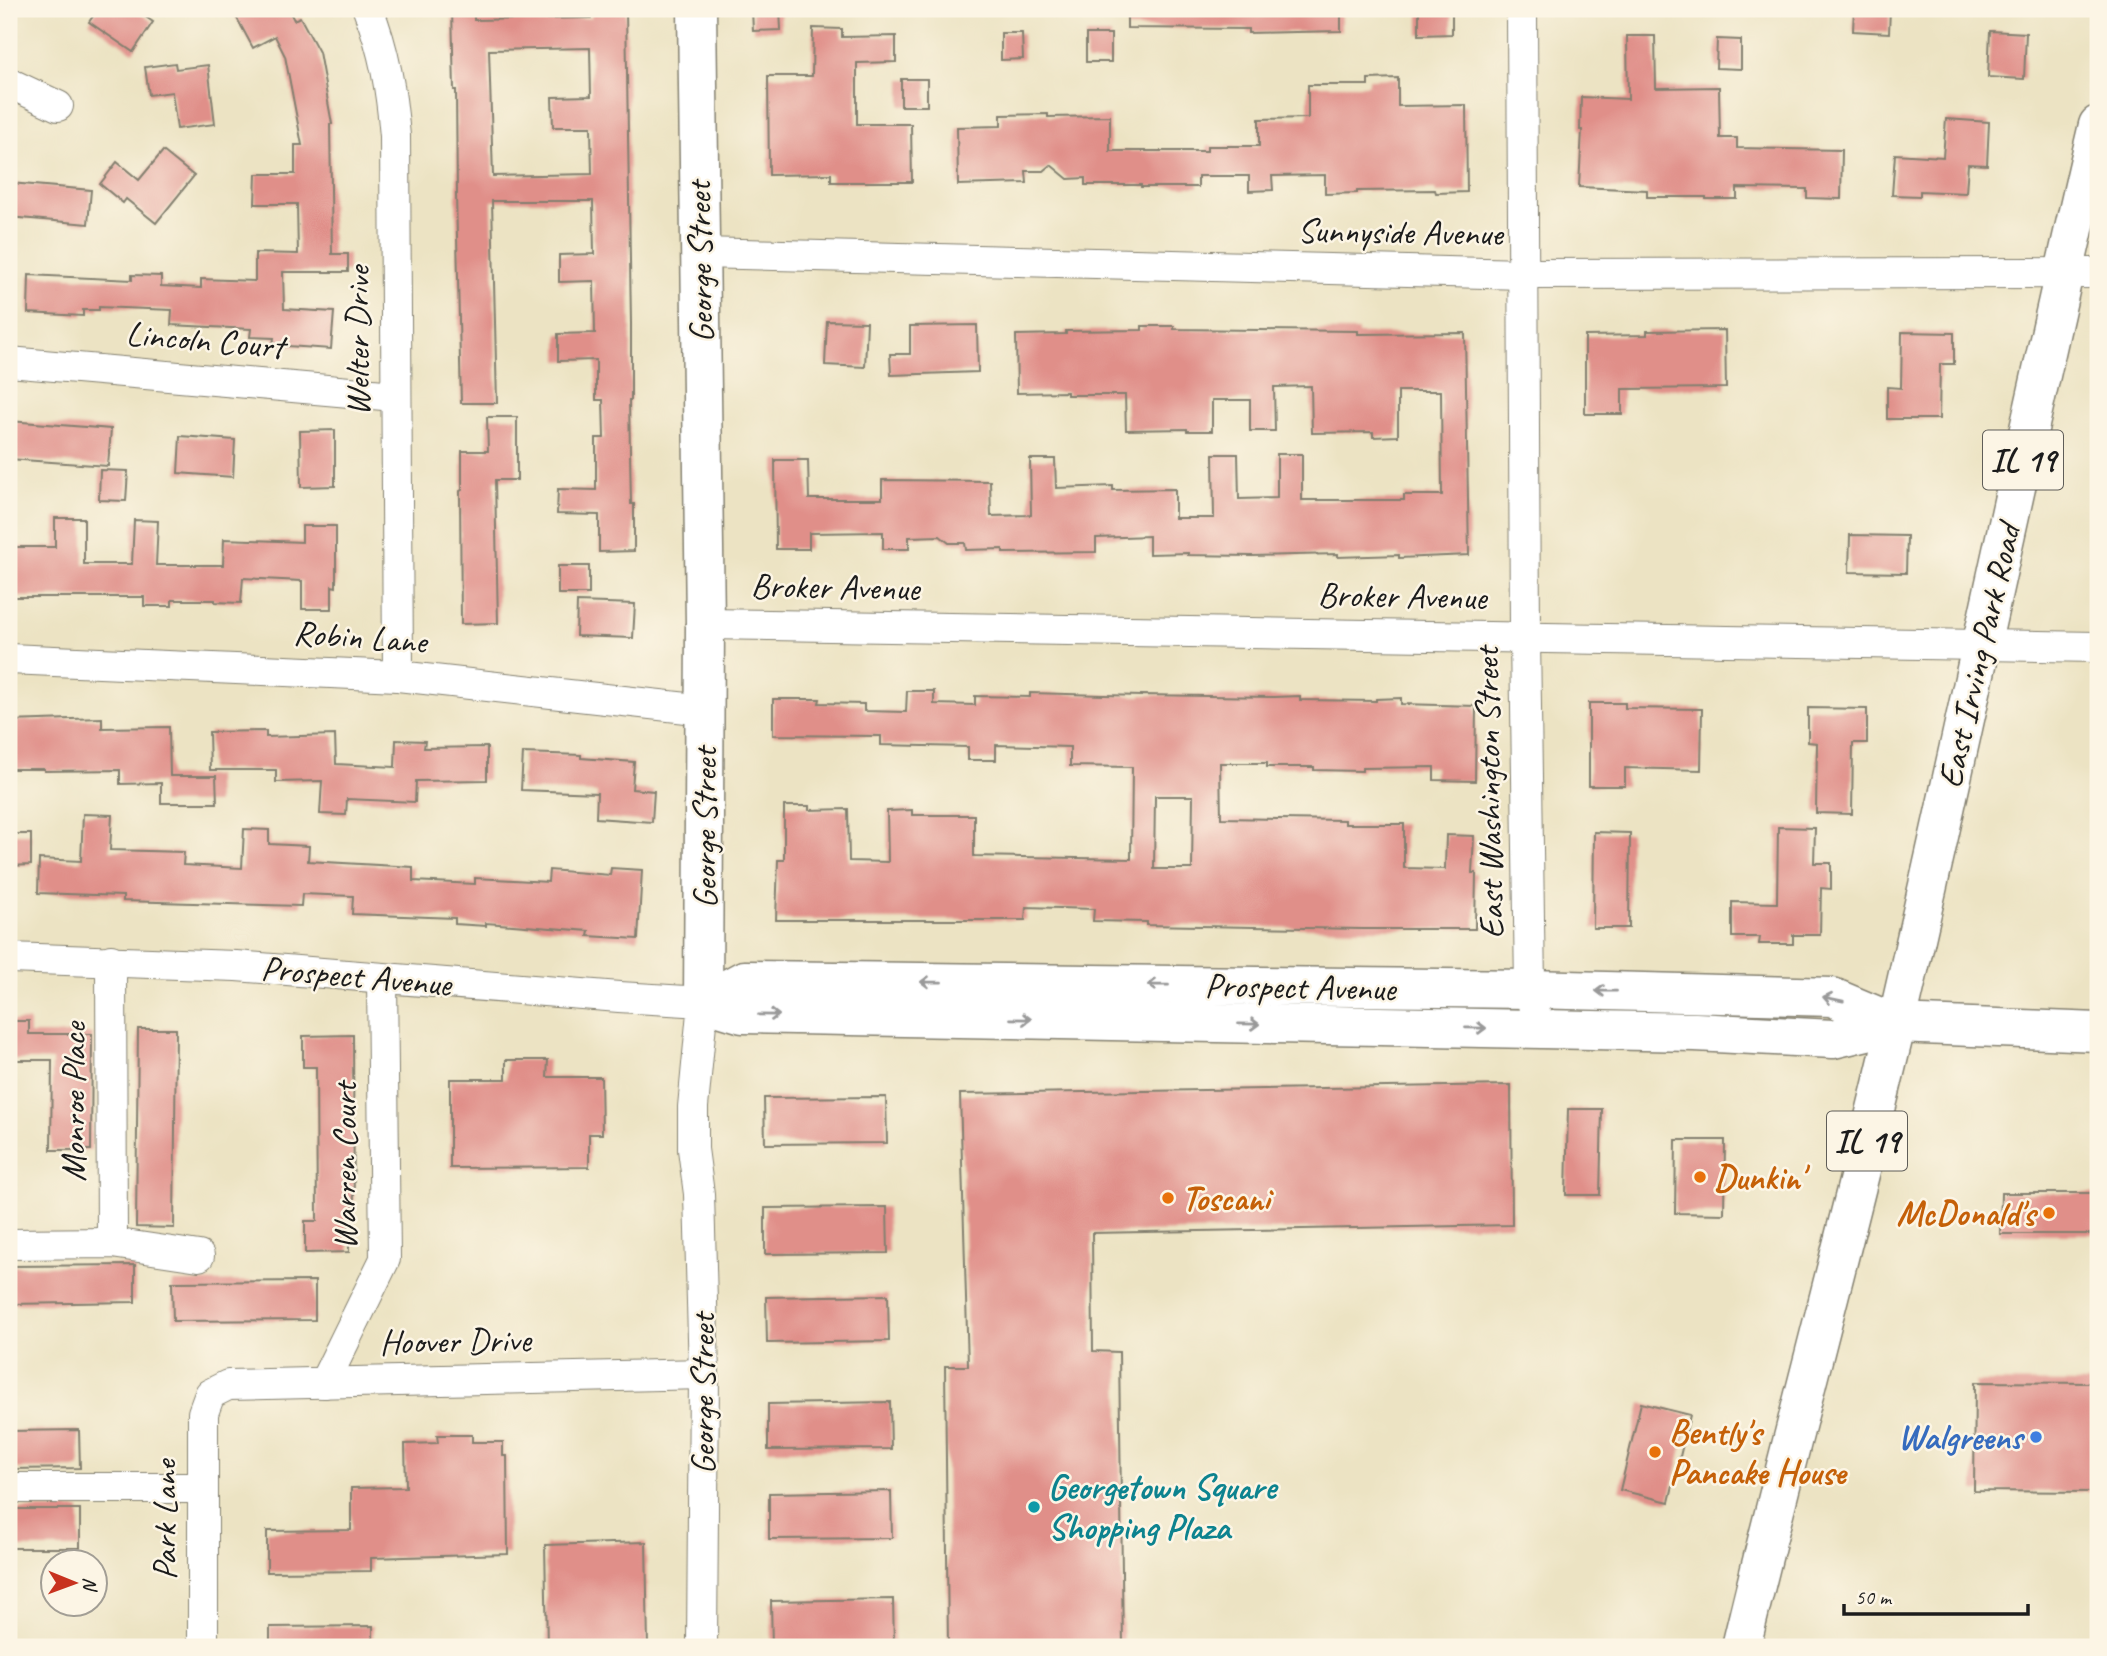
<svg xmlns="http://www.w3.org/2000/svg" width="2107" height="1656" font-family="Caveat,sans-serif">
<style>
.building{fill:#e08f89;fill-rule:evenodd}
.lines{fill:none;stroke-linecap:round;stroke-linejoin:round}
.street-casing{stroke:#848070;stroke-width:32}
.secondary-casing{stroke:#848070;stroke-width:41}
.primary-casing{stroke:#848070;stroke-width:41}
.street{stroke:#fff;stroke-width:30}
.secondary{stroke:#fff;stroke-width:38}
.primary{stroke:#fff;stroke-width:38}
.oneway{stroke:#999}
.food-dot{fill:#e8710a;stroke:#fcf5e5;stroke-width:2.5}
.shop-dot{fill:#3f7fe0;stroke:#fcf5e5;stroke-width:2.5}
.culture-dot{fill:#0f9aa8;stroke:#fcf5e5;stroke-width:2.5}
.labels{text-anchor:middle;dominant-baseline:central;stroke-width:5;stroke-linejoin:round;paint-order:stroke}
.shield{fill:#fcf5e5;stroke:#5f5d58;stroke-width:2}
.shield-label{font-size:33px;font-weight:bold;fill:#1c1c1c}
.street-label{font-size:35px;fill:#1c1c1c;stroke:#fcf5e5}
.food-label{font-size:35px;font-weight:bold;fill:#c56008;stroke:#fcf5e5;text-anchor:start}
.shop-label{font-size:35px;font-weight:bold;fill:#366cbe;stroke:#fcf5e5;text-anchor:end}
.culture-label{font-size:35px;font-weight:bold;fill:#0d838f;stroke:#fcf5e5;text-anchor:start}
</style>
<rect width="100%" height="100%" fill="#fcf5e5"/>
<filter id="ink" filterUnits="userSpaceOnUse"><feTurbulence type="fractalNoise" baseFrequency=".0143" numOctaves="2"/><feDisplacementMap in="SourceGraphic" scale="14" xChannelSelector="R" yChannelSelector="G"/><feConvolveMatrix kernelMatrix="1 2 1 2 8 2 1 2 1" color-interpolation-filters="sRGB"/></filter>
<filter id="wash" filterUnits="userSpaceOnUse"><feTurbulence type="fractalNoise" baseFrequency=".00686" numOctaves="4" result="noise"/><feDisplacementMap in="SourceGraphic" scale="28" xChannelSelector="R" yChannelSelector="G"/><feGaussianBlur stdDeviation="1.57" result="paint"/><feColorMatrix in="noise" values="0 0 0 0 0 0 0 0 0 0 0 0 0 0 0 0 0 1.4 0 .05"/><feComposite in="paint" operator="in"/></filter>
<g filter="url(#wash)">
<rect width="100%" height="100%" fill="#ece3c3"/>
<g id="blocks">
<g class="building">
<polygon points="98,9 134,9 153,22 133,52 89,22"/>
<polygon points="232,9 288,9 294,20 300,17 319,52 332,124 330,124 332,254 348,254 348,272 283,272 284,309 334,312 331,349 273,345 274,338 250,337 251,329 171,325 172,310 99,307 99,310 83,310 83,316 28,313 29,275 132,280 132,275 161,276 161,286 201,288 201,279 255,281 255,253 298,254 297,204 255,204 256,174 295,174 295,145 302,145 285,56 275,36 253,48"/>
<path d="M452,9H474V20L591,18V9H626L631,323V400H629L631,504H634V551L599,552V515L557,514L558,489L596,490V438H604L603,400H596V360L558,361V334L595,333L594,281L559,282V255L594,254L593,201H492L497,403H461L456,194H457L456,90H454ZM590,48L591,96L552,97L553,127H591L592,174L493,176L489,50Z"/>
<polygon points="752,9 780,9 781,30 753,31"/>
<polygon points="1127,9 1341,9 1341,31 1248,33 1248,29 1127,28"/>
<polygon points="1419,9 1452,9 1452,34 1419,35"/>
<polygon points="1854,9 1890,9 1889,33 1853,31"/>
<polygon points="813,28 842,29 842,37 896,36 896,62 857,63 857,124 911,124 912,182 831,182 831,174 769,175 768,76 812,76"/>
<polygon points="1990,31 2026,33 2024,79 1988,77"/>
<polygon points="1001,33 1022,33 1023,59 1001,60"/>
<rect x="1086" y="34" width="25" height="28"/>
<polygon points="1627,36 1655,36 1656,88 1719,87 1720,138 1737,138 1737,148 1842,150 1841,199 1807,198 1807,189 1737,188 1737,199 1706,199 1706,197 1647,197 1647,190 1579,187 1582,130 1580,130 1581,97 1628,99"/>
<polygon points="1717,39 1741,40 1741,69 1716,68"/>
<polygon points="175,63 176,69 208,65 215,124 177,129 172,92 149,95 145,67"/>
<polygon points="1398,78 1398,106 1466,105 1467,192 1436,193 1435,190 1357,191 1357,193 1325,194 1325,175 1272,176 1273,190 1249,191 1249,176 1198,176 1198,187 1141,187 1141,185 1085,185 1085,178 1068,179 1051,165 1044,171 1026,171 1027,183 958,185 957,127 1001,126 1001,115 1048,114 1048,117 1110,116 1110,151 1207,151 1207,146 1259,146 1259,119 1308,118 1308,85 1368,85 1368,79"/>
<rect x="901" y="79" width="26" height="27"/>
<polygon points="1946,119 1989,122 1987,165 1968,164 1966,193 1920,191 1920,196 1892,195 1895,154 1943,157"/>
<polygon points="163,151 194,176 156,223 126,199 123,203 100,184 117,162 139,180"/>
<polygon points="10,183 91,190 88,224 9,217"/>
<polygon points="827,321 867,322 865,367 825,365"/>
<polygon points="977,325 978,372 891,375 890,354 910,354 910,326"/>
<polygon points="1142,326 1174,326 1174,329 1358,331 1358,334 1465,333 1469,555 1399,558 1399,555 1338,557 1338,554 1252,556 1188,555 1188,553 1149,554 1149,536 1096,538 1096,552 1003,553 1003,549 966,550 965,543 949,543 940,536 909,537 909,549 883,549 883,532 809,533 809,549 776,549 775,460 808,460 809,499 882,499 882,480 990,481 991,516 1031,515 1030,459 1055,459 1056,488 1113,486 1113,490 1175,489 1175,518 1214,518 1213,454 1238,454 1239,499 1277,498 1277,454 1302,454 1302,500 1404,500 1404,495 1442,495 1441,391 1398,391 1398,436 1373,437 1373,432 1312,433 1311,386 1274,387 1275,431 1250,431 1250,400 1212,400 1212,431 1187,431 1187,429 1126,430 1125,395 1067,395 1067,392 1017,393 1016,335 1066,334 1066,331 1142,330"/>
<polygon points="1725,330 1726,388 1622,389 1622,414 1585,414 1585,336 1647,335 1647,331"/>
<polygon points="1902,332 1954,333 1954,364 1940,364 1939,419 1887,419 1887,387 1901,388"/>
<polygon points="487,417 517,417 517,480 495,480 498,623 461,624 460,491 462,490 462,451 488,451"/>
<polygon points="9,421 111,429 108,466 9,459"/>
<polygon points="335,430 335,486 301,487 300,431"/>
<polygon points="180,436 235,440 233,477 178,473"/>
<polygon points="100,470 128,471 126,501 99,500"/>
<polygon points="55,518 84,518 84,564 132,564 134,520 158,521 156,565 223,565 224,539 302,542 302,526 336,526 336,587 332,586 332,609 302,609 302,581 243,578 241,603 215,602 215,600 172,600 172,606 144,606 144,597 9,597 9,547 55,547"/>
<polygon points="1850,535 1907,536 1906,573 1849,572"/>
<rect x="558" y="566" width="31" height="28"/>
<polygon points="577,602 635,604 633,638 576,636"/>
<path d="M907,691H934V704L975,705V696L1030,697V693L1141,696V695L1274,697L1300,696V700L1376,701V699L1401,698V704L1476,706L1475,781L1434,780V767L1362,768V771L1314,770V767H1267V763H1220L1221,818L1345,820V824H1404V868L1445,869L1446,835L1474,836L1472,873H1476L1475,929H1363L1147,925V922L1093,921L1094,909L1026,907L1025,920H776L778,860H784V806H809V810L848,809L849,861L888,862L887,811L912,810V815H974V856L1131,859L1132,767L1070,766V747L996,745V760H968V747L881,745V736L773,735V699H820L819,703L864,704V711L906,712ZM1155,796H1193L1192,869H1154Z"/>
<polygon points="1589,703 1625,703 1625,708 1702,709 1701,770 1625,768 1625,786 1589,786"/>
<polygon points="1808,708 1867,709 1867,743 1853,743 1852,814 1816,813 1817,743 1808,742"/>
<polygon points="102,718 102,728 169,727 170,776 216,776 217,803 161,803 161,783 120,784 120,770 44,771 44,769 9,769 9,721"/>
<polygon points="266,731 266,737 335,735 336,764 395,767 396,740 425,741 424,748 487,747 487,780 416,781 415,802 347,799 346,815 320,814 322,781 276,782 276,770 210,770 209,732"/>
<polygon points="523,753 581,755 581,758 634,762 632,789 654,791 652,822 596,818 597,793 521,790"/>
<polygon points="83,814 112,815 110,850 184,852 183,865 242,868 244,829 269,830 269,844 309,846 308,861 413,867 413,881 475,884 475,878 548,882 549,870 610,875 611,868 642,870 638,939 588,936 589,931 486,923 486,926 455,924 455,918 352,914 353,896 302,894 301,906 123,901 123,896 38,893 39,859 81,861"/>
<polygon points="1778,827 1815,828 1814,863 1831,863 1831,889 1821,888 1820,935 1793,935 1793,944 1759,944 1760,937 1732,937 1732,902 1777,903"/>
<polygon points="1594,832 1630,833 1629,928 1593,928"/>
<polygon points="9,834 31,834 31,865 9,866"/>
<polygon points="9,1021 29,1021 29,1034 92,1034 91,1150 51,1150 52,1060 9,1060"/>
<polygon points="138,1029 176,1029 174,1228 136,1227"/>
<polygon points="353,1035 354,1225 349,1225 349,1252 305,1253 305,1221 317,1221 316,1067 303,1067 303,1036"/>
<polygon points="506,1060 548,1060 547,1077 601,1077 602,1134 589,1134 589,1167 450,1168 450,1079 506,1079"/>
<polygon points="1511,1085 1512,1225 1092,1233 1093,1351 1119,1352 1123,1647 948,1647 945,1366 968,1366 960,1094"/>
<polygon points="886,1097 887,1143 765,1144 764,1098"/>
<polygon points="1568,1109 1602,1109 1600,1195 1566,1195"/>
<polygon points="1676,1140 1725,1140 1724,1214 1675,1213"/>
<polygon points="2001,1193 2098,1193 2098,1234 2000,1234"/>
<polygon points="887,1207 888,1253 765,1254 765,1208"/>
<polygon points="135,1265 135,1302 9,1304 9,1266"/>
<polygon points="315,1281 315,1320 173,1321 172,1282"/>
<polygon points="888,1295 889,1341 767,1343 766,1297"/>
<polygon points="1975,1382 2098,1383 2098,1492 1974,1491"/>
<polygon points="890,1402 891,1449 768,1450 768,1404"/>
<polygon points="1641,1403 1690,1415 1669,1502 1620,1490"/>
<polygon points="79,1430 80,1468 9,1469 9,1431"/>
<polygon points="437,1435 472,1435 472,1442 503,1442 503,1456 507,1456 508,1554 371,1558 371,1571 267,1572 267,1531 351,1530 351,1488 406,1487 405,1444 438,1443"/>
<polygon points="891,1491 892,1538 769,1539 769,1493"/>
<rect x="9" y="1509" width="71" height="39"/>
<polygon points="646,1542 648,1647 547,1647 545,1545"/>
<polygon points="893,1599 894,1646 772,1647 771,1601"/>
<polygon points="373,1626 373,1647 270,1647 270,1627"/>
</g>
</g>
</g>
<g filter="url(#ink)">
<use href="#blocks" fill-opacity="0" stroke="#848070" stroke-width="2"/>
<g class="lines">
<defs>
<g id="street">
<path d="M368,9C385,52 391,90 395,136L398,676"/>
<polyline points="1522,9 1525,637 1530,989 1538,1029"/>
<polyline points="9,83 58,106"/>
<polyline points="700,253 1524,274 2098,273"/>
<polyline points="9,362 395,396"/>
<polyline points="705,624 2098,647"/>
<polyline points="9,659 398,676 705,710"/>
<polyline points="9,958 236,966 619,997 703,1002 693,1107 693,1149 699,1194 704,1374 702,1647"/>
<polyline points="111,960 112,1243"/>
<polyline points="9,1244 112,1243 199,1256"/>
<polyline points="324,1383 385,1259 382,978"/>
<polyline points="9,1488 202,1488"/>
<polyline points="203,1647 203,1413 210,1394 228,1385 704,1374"/>
</g>
<g id="secondary">
<polyline points="697,9 705,624 703,1002"/>
<polyline points="703,1002 743,1014 1695,1032 1833,1039 1896,1024 2098,1032"/>
<polyline points="703,1002 744,980 1530,989 1832,997 1896,1024"/>
</g>
<path id="primary" d="M1741,1647C1791,1438 1848,1231 1897,1022C1966,723 2028,423 2098,125"/>
</defs>
<use href="#street" class="street-casing"/>
<use href="#secondary" class="secondary-casing"/>
<use href="#primary" class="primary-casing"/>
<use href="#street" class="street"/>
<use href="#secondary" class="secondary"/>
<use href="#primary" class="primary"/>
</g>
<defs><path id="oneway-shaft" d="M-6 0H5M1.5-3L5.5 0L1.5 3" fill="none" stroke-width="1.6" stroke-linecap="round" stroke-linejoin="round" transform="scale(1.75)"/></defs>
<g class="oneway">
<use href="#oneway-shaft" transform="translate(931 982) rotate(-179)"/>
<use href="#oneway-shaft" transform="translate(1158 985) rotate(-179)"/>
<use href="#oneway-shaft" transform="translate(1606 991) rotate(-179)"/>
<use href="#oneway-shaft" transform="translate(1833 999) rotate(-168)"/>
<use href="#oneway-shaft" transform="translate(769 1015) rotate(1)"/>
<use href="#oneway-shaft" transform="translate(1021 1019) rotate(1)"/>
<use href="#oneway-shaft" transform="translate(1249 1024) rotate(1)"/>
<use href="#oneway-shaft" transform="translate(1476 1028) rotate(1)"/>
</g>
</g>
<g class="food-dot">
<circle cx="1700" cy="1177" r="7"/>
<circle cx="1168" cy="1198" r="7"/>
<circle cx="2049" cy="1213" r="7"/>
<circle cx="1655" cy="1452" r="7"/>
</g>
<circle class="shop-dot" cx="2036" cy="1437" r="7"/>
<circle class="culture-dot" cx="1034" cy="1507" r="7"/>
<g class="labels">
<g class="shield">
<rect x="1983" y="430.5" width="80" height="59" rx="5"/>
<rect x="1827" y="1111.5" width="80" height="59" rx="5"/>
</g>
<g class="shield-label">
<text x="2023" y="460">IL 19</text>
<text x="1867" y="1141">IL 19</text>
</g>
<g class="street-label">
<text transform="translate(1400 232) rotate(1)">Sunnyside Avenue</text>
<text transform="translate(700 262) rotate(-91)">George Street</text>
<text transform="translate(205 340) rotate(5)">Lincoln Court</text>
<text transform="translate(357 341) rotate(-90)">Welter Drive</text>
<text transform="translate(835 587) rotate(1)">Broker Avenue</text>
<text transform="translate(1402 596) rotate(1)">Broker Avenue</text>
<text transform="translate(360 637) rotate(4)">Robin Lane</text>
<text transform="translate(1979 656) rotate(-77)">East Irving Park Road</text>
<text transform="translate(1489 793) rotate(-91)">East Washington Street</text>
<text transform="translate(704 828) rotate(-90)">George Street</text>
<text transform="translate(356 976) rotate(5)">Prospect Avenue</text>
<text transform="translate(1300 987) rotate(1)">Prospect Avenue</text>
<text transform="translate(73 1102) rotate(-90)">Monroe Place</text>
<text transform="translate(344 1166) rotate(-90)">Warren Court</text>
<text transform="translate(455 1341) rotate(-1)">Hoover Drive</text>
<text transform="translate(702 1394) rotate(-90)">George Street</text>
<text transform="translate(164 1520) rotate(-90)">Park Lane</text>
</g>
<g class="food-label">
<text x="1714" y="1177">Dunkin'</text>
<text x="1182" y="1198">Toscani</text>
<text x="2035" y="1213" text-anchor="end">McDonald's</text>
<text x="1669" y="1432">Bently's<tspan x="1669" dy="40">Pancake House</tspan></text>
</g>
<g class="shop-label">
<text x="2022" y="1437">Walgreens</text>
</g>
<g class="culture-label">
<text x="1048" y="1487">Georgetown Square<tspan x="1048" dy="40">Shopping Plaza</tspan></text>
</g>
</g>
<rect width="2107" height="1656" fill="none" stroke="#fcf5e5" stroke-width="35"/>
<g transform="translate(74 1583) rotate(91)"><circle r="33" fill="#fcf5e5" stroke="#a29e95" stroke-width="2"/>
<path d="M0-5L12 26L0 18L-12 26Z" fill="#c8321e"/>
<text y="-10" font-size="19" font-weight="bold" text-anchor="middle" fill="#1c1c1c">N</text>
</g>
<path d="M1844 1604v10h184v-10" fill="none" stroke="#1c1c1c" stroke-width="3.5"/>
<text x="1855" y="1604" font-size="21" fill="#1c1c1c" stroke="#fcf5e5" stroke-width="5" paint-order="stroke">50 m</text>
</svg>
